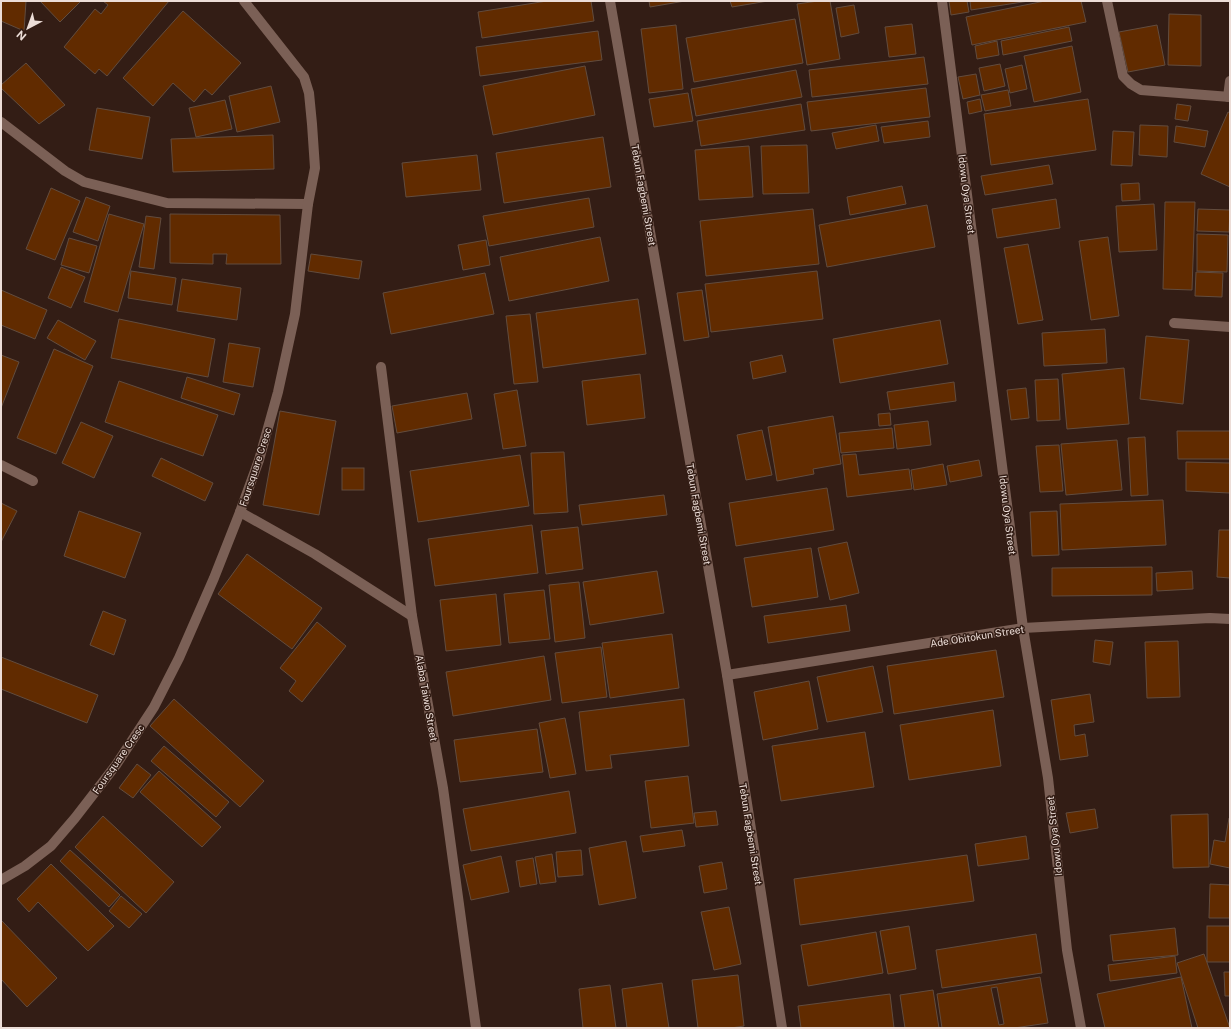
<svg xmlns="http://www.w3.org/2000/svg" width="1231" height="1029" font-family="'Public Sans',sans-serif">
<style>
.building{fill:#612b00;stroke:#624c3e;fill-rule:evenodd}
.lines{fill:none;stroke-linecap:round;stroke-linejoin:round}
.minor{stroke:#7b6056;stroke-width:10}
.labels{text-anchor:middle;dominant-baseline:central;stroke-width:3;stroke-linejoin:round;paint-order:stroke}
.street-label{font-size:10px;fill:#ecddd7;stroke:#331d15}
</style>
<rect width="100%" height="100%" fill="#331d15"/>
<g class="building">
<polygon points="1,1 26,1 24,31 1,21"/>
<polygon points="40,1 81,1 60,22"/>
<polygon points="103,1 169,1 107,76 99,69 95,74 64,47 95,9 101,14 108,5"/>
<polygon points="547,1 591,1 594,21 482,38 478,12"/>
<polygon points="649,1 685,1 650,7"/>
<polygon points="730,1 768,1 732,7"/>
<polygon points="818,1 830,1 840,59 807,65 797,4"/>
<polygon points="949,1 967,1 969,12 951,15"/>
<polygon points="970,1 1029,1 971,10"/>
<polygon points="1045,1 1081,1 1086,22 972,45 966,17"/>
<polygon points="854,5 859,33 841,37 836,8"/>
<polygon points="183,11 241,63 212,95 205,89 194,102 173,83 153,106 123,78"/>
<polygon points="1169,14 1201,15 1201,66 1168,65"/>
<polygon points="795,19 803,63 694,82 686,38"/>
<polygon points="912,24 916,54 889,57 885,27"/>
<polygon points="676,25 683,89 649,93 641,29"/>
<polygon points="1157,25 1165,65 1128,72 1119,32"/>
<polygon points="1069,27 1072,41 1003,55 1001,41"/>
<polygon points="598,31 602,60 480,76 476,47"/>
<polygon points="997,41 999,55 977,59 975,46"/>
<polygon points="1072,46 1081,92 1034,102 1024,56"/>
<polygon points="924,57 928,84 812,97 809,70"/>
<polygon points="26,63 65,105 39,124 1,88 1,85"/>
<polygon points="1000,64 1005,86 984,91 979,68"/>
<polygon points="1022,65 1027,89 1010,93 1005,69"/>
<polygon points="585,66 595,115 493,135 483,86"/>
<polygon points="796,70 802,97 696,116 691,89"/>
<polygon points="976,74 980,95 963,99 958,77"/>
<polygon points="271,86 280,122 237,132 229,96"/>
<polygon points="926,88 930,117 811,131 807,102"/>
<polygon points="1008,90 1011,106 985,111 981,95"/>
<polygon points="688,93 693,121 654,127 649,99"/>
<polygon points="980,99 982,111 969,114 967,102"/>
<polygon points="1088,99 1096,150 991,165 984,114"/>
<polygon points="225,100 232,129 196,137 189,108"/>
<polygon points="801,104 805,130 701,146 697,121"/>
<polygon points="1177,104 1191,106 1188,121 1175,119"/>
<polygon points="97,108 150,117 142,159 89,150"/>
<polygon points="1228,112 1230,113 1230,187 1201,174"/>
<polygon points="928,121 930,137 884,143 881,127"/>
<polygon points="876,125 879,141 836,149 832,133"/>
<polygon points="1140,125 1168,126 1167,157 1139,155"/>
<polygon points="1176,126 1208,131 1205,147 1174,142"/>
<polygon points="1113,131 1134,132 1132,166 1111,165"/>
<polygon points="273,135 274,169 173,172 171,139"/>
<polygon points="603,137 611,187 504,203 496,153"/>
<polygon points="807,145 809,193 763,194 761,146"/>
<polygon points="749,146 753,197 699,200 695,150"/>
<polygon points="477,155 481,190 406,197 402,163"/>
<polygon points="1049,165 1053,184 985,195 981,176"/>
<polygon points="1139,183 1140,200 1122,201 1121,184"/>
<polygon points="902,186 906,204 850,215 847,197"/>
<polygon points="51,188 80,201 55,260 26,249"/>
<polygon points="86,197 110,206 98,241 73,232"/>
<polygon points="589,198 594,227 489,246 483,216"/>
<polygon points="1056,199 1060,228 997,238 992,209"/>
<polygon points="1165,202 1195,202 1192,290 1163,289"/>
<polygon points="1154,204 1157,250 1119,252 1116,206"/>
<polygon points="927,205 935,247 827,267 819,225"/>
<polygon points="813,209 819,264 706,276 700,221"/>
<polygon points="1198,209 1230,210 1229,232 1197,231"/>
<polygon points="109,214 144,224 118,312 84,302"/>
<polygon points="170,214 280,215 281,264 226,264 227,254 213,254 213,264 170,263"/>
<polygon points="146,216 161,218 154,269 139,267"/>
<polygon points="1197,234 1228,235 1227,272 1197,271"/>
<polygon points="600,237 609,281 509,301 500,257"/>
<polygon points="1108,237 1119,316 1091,320 1079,241"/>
<polygon points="69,238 97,246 89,273 61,265"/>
<polygon points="486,240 490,265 463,270 458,245"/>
<polygon points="1028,244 1043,320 1018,324 1004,248"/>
<polygon points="311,254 362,261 359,279 308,271"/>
<polygon points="61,267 85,277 71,308 48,298"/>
<polygon points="131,271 176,278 172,305 128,298"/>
<polygon points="817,271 823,319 711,332 705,284"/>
<polygon points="1196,272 1223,273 1222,297 1195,296"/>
<polygon points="485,273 494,314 391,334 383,293"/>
<polygon points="182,279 241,288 237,320 177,311"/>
<polygon points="1,290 47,310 35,339 1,325"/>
<polygon points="702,290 709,337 684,341 677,293"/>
<polygon points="638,299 646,354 543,368 536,313"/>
<polygon points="530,314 538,382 514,384 506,316"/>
<polygon points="119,319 215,339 208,377 111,358"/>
<polygon points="58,320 96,341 85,360 47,338"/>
<polygon points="940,320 948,364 840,383 833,339"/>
<polygon points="1105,329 1107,363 1044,366 1042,333"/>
<polygon points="1146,336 1189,340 1183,404 1140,399"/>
<polygon points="229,343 260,348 253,387 223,382"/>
<polygon points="54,349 93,366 56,454 17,438"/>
<polygon points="1,355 19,362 1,408"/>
<polygon points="782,355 786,372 753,379 750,362"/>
<polygon points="1124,368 1129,424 1067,429 1062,374"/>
<polygon points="640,374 645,418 587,425 582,381"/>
<polygon points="187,377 240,394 234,415 181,398"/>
<polygon points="1058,379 1060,420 1037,421 1035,380"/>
<polygon points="119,381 218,415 203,456 105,422"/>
<polygon points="954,382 956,401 890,410 887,392"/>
<polygon points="1026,388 1029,418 1011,420 1007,390"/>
<polygon points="517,390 526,446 503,449 494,394"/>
<polygon points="467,393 472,419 397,433 392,406"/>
<polygon points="280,411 336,421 319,515 263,505"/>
<polygon points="890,413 891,425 879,426 878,414"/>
<polygon points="833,416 841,464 813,469 814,474 777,481 768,427"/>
<polygon points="928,421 931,445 897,449 894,425"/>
<polygon points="81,422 113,436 94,478 62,463"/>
<polygon points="892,428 894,448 841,453 839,433"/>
<polygon points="762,430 772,475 746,480 737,435"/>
<polygon points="1177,431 1230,431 1230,459 1178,459"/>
<polygon points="1145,437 1148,495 1131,496 1128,438"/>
<polygon points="1117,440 1122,490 1066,495 1061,444"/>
<polygon points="1059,445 1063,491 1040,492 1036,446"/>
<polygon points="564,452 568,512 534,514 531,453"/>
<polygon points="856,454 859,475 909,469 912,489 847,497 842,455"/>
<polygon points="520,455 529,506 418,522 410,471"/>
<polygon points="161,458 213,483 205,501 152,476"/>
<polygon points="979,460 982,476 950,482 947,466"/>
<polygon points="1186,462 1230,463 1230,493 1186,491"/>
<polygon points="943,464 947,485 914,490 911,470"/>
<rect x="342" y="468" width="22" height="22"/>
<polygon points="827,488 834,530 736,546 729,503"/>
<polygon points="664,495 667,515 582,525 579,505"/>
<polygon points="1163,500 1166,545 1062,550 1060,504"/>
<polygon points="1,503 17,511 1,542"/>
<polygon points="79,511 141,533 125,578 64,556"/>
<polygon points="1057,511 1059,555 1032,556 1030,512"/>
<polygon points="532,525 538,573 435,586 428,539"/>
<polygon points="578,527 583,569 546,574 541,531"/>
<polygon points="1219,530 1230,530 1230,578 1217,577"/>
<polygon points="847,542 859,593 830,600 818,548"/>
<polygon points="811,548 818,597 752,607 744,558"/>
<polygon points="247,554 322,608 292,649 218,594"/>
<polygon points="1152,567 1152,595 1052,596 1052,568"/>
<polygon points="657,571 664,613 590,625 583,582"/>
<polygon points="1192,571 1193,589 1157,591 1156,573"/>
<polygon points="579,582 585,638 555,642 549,585"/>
<polygon points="544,590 550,639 509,643 504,594"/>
<polygon points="496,594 501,645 446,651 440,600"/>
<polygon points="846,605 850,631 768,643 764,616"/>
<polygon points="103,611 126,620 114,655 90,645"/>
<polygon points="317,622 346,646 302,702 289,691 296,681 280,668"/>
<polygon points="672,634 679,688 610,698 602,643"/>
<polygon points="1095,640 1113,642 1110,665 1093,662"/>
<polygon points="1178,641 1180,697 1147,698 1145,642"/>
<polygon points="601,647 607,697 562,703 555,653"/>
<polygon points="996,650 1004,697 894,714 887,666"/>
<polygon points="544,656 551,700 453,716 446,672"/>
<polygon points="1,657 98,695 87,723 1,689"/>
<polygon points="873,666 883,712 827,722 817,677"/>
<polygon points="809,681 818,729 763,740 754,692"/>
<polygon points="1090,694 1094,722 1074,725 1075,736 1085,734 1088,756 1060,760 1051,700"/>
<polygon points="174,699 264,781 240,807 150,726"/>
<polygon points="684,699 689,746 610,755 612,768 586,771 579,712"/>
<polygon points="993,710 1001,766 909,780 900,725"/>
<polygon points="565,718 576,774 550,778 539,723"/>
<polygon points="537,729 543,772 460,782 454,740"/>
<polygon points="865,732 874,787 781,801 772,746"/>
<polygon points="164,746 229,802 216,817 151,761"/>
<polygon points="137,764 151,775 133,798 119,788"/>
<polygon points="159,771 221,827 202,847 140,792"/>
<polygon points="688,776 694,823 651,828 645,781"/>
<polygon points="569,791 576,833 471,851 463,809"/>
<polygon points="1095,809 1098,828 1070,833 1066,813"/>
<polygon points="716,811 718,825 696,827 694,813"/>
<polygon points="1208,814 1209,867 1173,868 1171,815"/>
<polygon points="103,816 174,882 146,913 75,847"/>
<polygon points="1229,818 1230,818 1230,868 1210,864 1214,840 1225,842"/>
<polygon points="682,830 685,846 643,852 640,836"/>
<polygon points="1026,836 1029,859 978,866 975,844"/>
<polygon points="626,841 636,898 599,905 589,848"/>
<polygon points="70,850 120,895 109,907 60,861"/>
<polygon points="581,850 583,875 558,877 556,852"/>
<polygon points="552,854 556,882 540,884 535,857"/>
<polygon points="967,855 974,901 800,925 794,879"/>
<polygon points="501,856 509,892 471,900 463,865"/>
<polygon points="533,858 537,884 520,887 516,861"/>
<polygon points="722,862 727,889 704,893 699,866"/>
<polygon points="51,864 114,926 88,951 38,902 29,912 17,899"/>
<polygon points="1210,884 1230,885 1230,918 1209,918"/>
<polygon points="121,896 142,914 129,928 109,911"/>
<polygon points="729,907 741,964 714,970 701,912"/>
<polygon points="1,920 57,978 27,1007 1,979"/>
<polygon points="909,926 916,969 888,974 880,931"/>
<rect x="1207" y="926" width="23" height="36"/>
<polygon points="1175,928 1178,955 1113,961 1110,935"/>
<polygon points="876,932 883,973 808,986 801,945"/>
<polygon points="1036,934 1042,973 942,988 936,950"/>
<polygon points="1204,954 1230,1028 1198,1028 1177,963"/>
<polygon points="1175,956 1177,973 1110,981 1108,965"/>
<polygon points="1224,972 1230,972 1230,996 1225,996"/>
<polygon points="738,975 744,1026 731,1028 698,1028 692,980"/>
<path d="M1040,977L1048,1023L1014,1028H942L937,994ZM997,987L1004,1024L999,1025L991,988Z"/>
<polygon points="1181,977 1192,1028 1105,1028 1097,994"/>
<polygon points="662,983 669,1028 627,1028 622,989"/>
<polygon points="610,985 616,1028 583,1028 579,989"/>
<polygon points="933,990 939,1028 905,1028 900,995"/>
<polygon points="890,994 894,1028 801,1028 798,1006"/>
</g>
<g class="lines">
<g class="minor">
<polyline points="610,1 727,675 782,1028"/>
<polyline points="942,1 1023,628 1048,778 1067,950 1081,1028"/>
<polyline points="1107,1 1123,76 1131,84 1141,90 1230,97"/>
<polyline points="1228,97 1230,81"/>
<polyline points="1,122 65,171 84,182 167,203 308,204"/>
<polyline points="1174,323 1230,327"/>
<polyline points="381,367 412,616 443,788 476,1028"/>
<polyline points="1,465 33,481"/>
<polyline points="240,512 315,554 412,616"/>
<polyline points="727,675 1023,628 1210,618 1230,619"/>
<polyline points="1,880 25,866 51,846 75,818 116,765 154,707 179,658 214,578 240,512 259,460 278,392 295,314 308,204 315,168 312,124 309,93 304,77 244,1"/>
</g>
</g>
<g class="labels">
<g class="street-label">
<text transform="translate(967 194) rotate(83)">Idowu Oya Street</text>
<text transform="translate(644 195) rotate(80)">Tebun Fagbemi Street</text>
<text transform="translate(255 467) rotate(-72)">Foursquare Cresc</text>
<text transform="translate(699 514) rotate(80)">Tebun Fagbemi Street</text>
<text transform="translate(1008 515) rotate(83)">Idowu Oya Street</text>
<text transform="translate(977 636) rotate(-9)">Ade Obitokun Street</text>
<text transform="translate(427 698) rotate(80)">Alaba Taiwo Street</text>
<text transform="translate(118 759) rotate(-55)">Foursquare Cresc</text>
<text transform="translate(751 834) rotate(81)">Tebun Fagbemi Street</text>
<text transform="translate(1054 836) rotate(-96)">Idowu Oya Street</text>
</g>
</g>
<rect width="1231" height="1029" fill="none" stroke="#ecddd7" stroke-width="4"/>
<g transform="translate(28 28) rotate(221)" stroke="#331d15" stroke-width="3" paint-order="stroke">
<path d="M0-3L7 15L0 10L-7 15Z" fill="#ecddd7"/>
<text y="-6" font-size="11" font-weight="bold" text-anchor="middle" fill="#ecddd7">N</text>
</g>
</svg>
